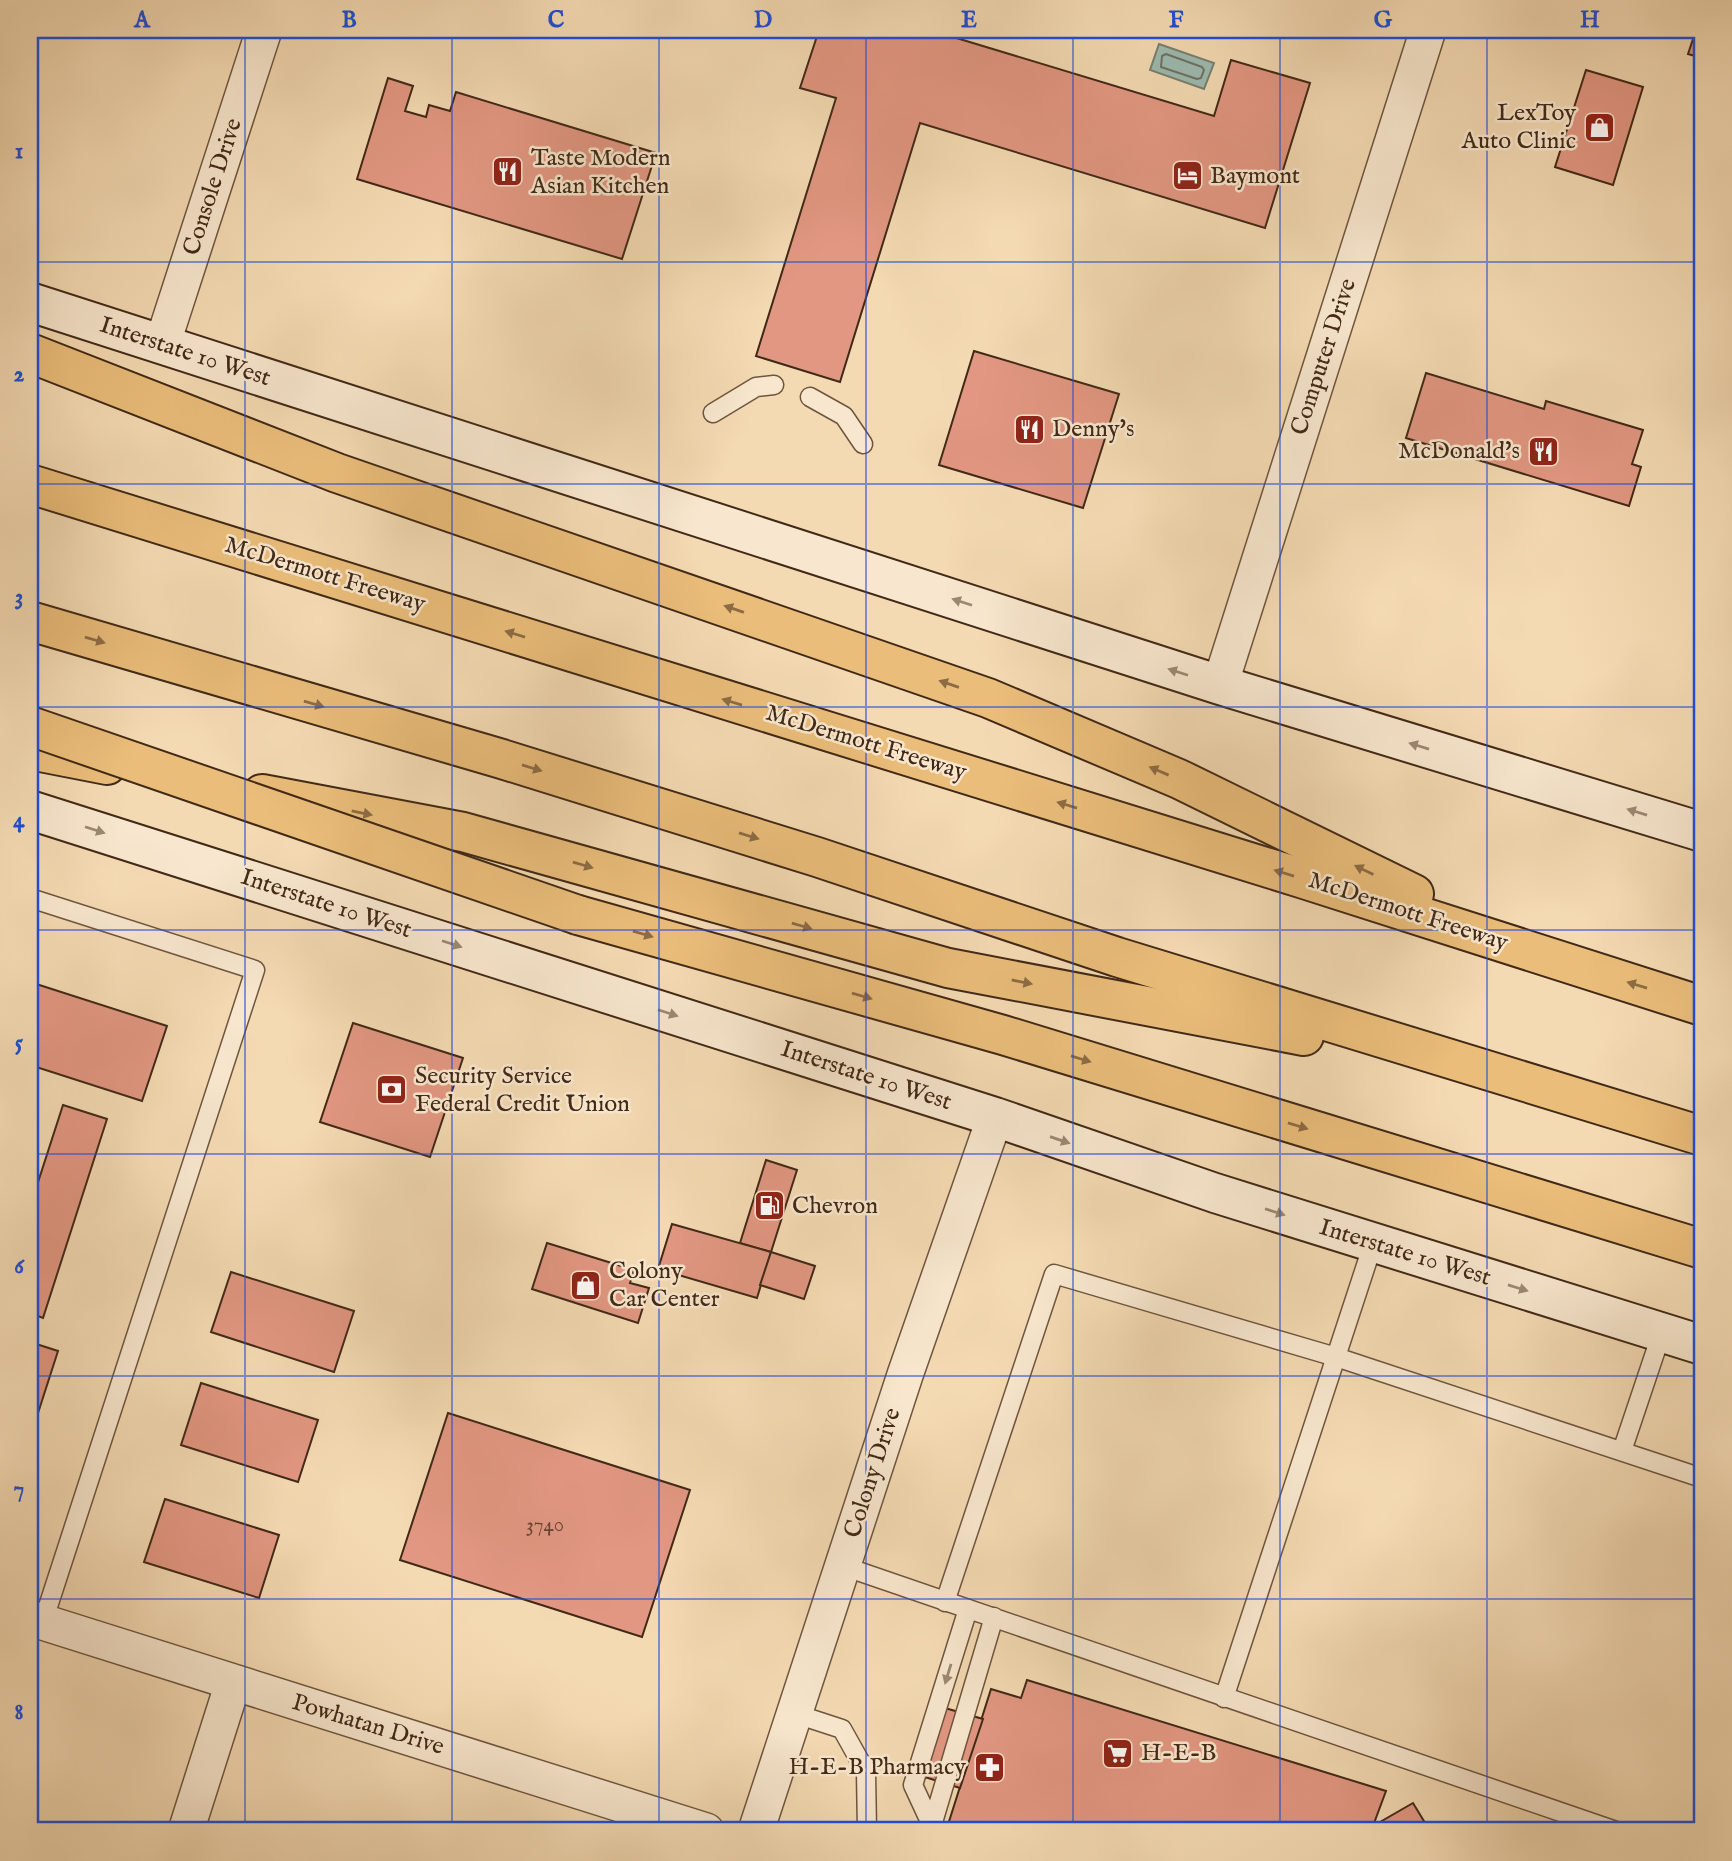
<svg xmlns="http://www.w3.org/2000/svg" width="1732" height="1861" font-family="'IM FELL English',serif">
<style>
.water{fill:#9cbaaf;stroke:#788072;stroke-width:2}
.lines{fill:none;stroke-linecap:round;stroke-linejoin:round}
.shore{stroke:#6e7263;stroke-width:2}
.building{fill:#e29782;stroke:#412917;stroke-width:2}
.lane-casing{stroke:#6e553e;stroke-width:21}
.street-casing{stroke:#6e553e;stroke-width:38}
.secondary-casing{stroke:#412917;stroke-width:42}
.highway-casing{stroke:#412917;stroke-width:42}
.lane{stroke:#f8e7ce;stroke-width:18}
.street{stroke:#f8e7ce;stroke-width:35}
.secondary{stroke:#f8e7ce;stroke-width:38}
.highway{stroke:#eabd7a;stroke-width:38}
.highway-bridge-casing{stroke:#412917;stroke-width:42;stroke-linecap:butt}
.highway-bridge{stroke:#eabd7a;stroke-width:38}
.oneway{fill:#9c8872}
.oneway2{fill:#8d6c44}
.grid{fill:none;stroke:#1d4ed8;stroke-width:2;stroke-opacity:0.55}
.labels{text-anchor:middle;dominant-baseline:central;stroke-width:5;stroke-linejoin:round;paint-order:stroke}
.number-label{font-size:21px;fill:#694432}
.poi-label{font-size:24px;fill:#412917;stroke:#f8e7ce;text-anchor:start}
.street-label{font-size:24px;fill:#412917;stroke:#f8e7ce}
.neatline{fill:none;stroke:#1d4ed8;stroke-width:2.5}
.grid-label{font-size:23px;text-anchor:middle;font-weight:bold;fill:#1d4ed8}
</style>
<rect width="100%" height="100%" fill="#f4dab3"/>
<filter id="stains"><feTurbulence type="fractalNoise" baseFrequency=".00286" numOctaves="4"/><feColorMatrix values="0 0 0 0 .2 0 0 0 0 .09 0 0 0 0 .02 0 0 0 .5 -.17"/></filter>
<radialGradient id="worn" r=".72"><stop offset=".6" stop-color="#630" stop-opacity="0"/><stop offset="1" stop-color="#630" stop-opacity=".3"/></radialGradient>
<polygon class="water" points="1159,44 1214,63 1204,89 1150,70"/>
<g class="lines">
<polygon class="shore" points="1166,54 1202,67 1204,70 1201,78 1197,79 1161,67 1162,56"/>
</g>
<g class="building">
<polygon points="819,30 930,30 1214,116 1231,60 1310,83 1265,228 920,123 840,382 756,356 836,98 800,88"/>
<polygon points="1696,30 1702,30 1702,58 1688,54"/>
<polygon points="1586,70 1643,87 1613,185 1555,167"/>
<polygon points="388,78 413,86 405,111 426,117 429,105 450,111 456,92 656,153 622,259 357,179"/>
<polygon points="974,351 1119,394 1083,508 939,465"/>
<polygon points="1426,373 1544,409 1546,401 1643,430 1632,464 1641,467 1629,506 1406,438"/>
<polygon points="30,982 167,1026 142,1101 30,1065"/>
<polygon points="353,1023 463,1058 430,1157 320,1122"/>
<polygon points="63,1105 107,1119 43,1318 30,1313 30,1207"/>
<polygon points="766,1160 797,1170 771,1252 740,1243"/>
<polygon points="672,1224 771,1252 757,1298 658,1269"/>
<polygon points="547,1243 634,1270 630,1283 649,1288 638,1323 532,1289"/>
<polygon points="771,1252 815,1266 804,1299 760,1285"/>
<polygon points="231,1272 354,1311 334,1372 211,1332"/>
<polygon points="30,1342 58,1351 38,1413 30,1411"/>
<polygon points="201,1383 318,1420 298,1482 181,1445"/>
<polygon points="448,1413 690,1490 642,1637 400,1560"/>
<polygon points="165,1499 279,1535 259,1598 144,1562"/>
<polygon points="1027,1680 1386,1791 1373,1826 1413,1803 1430,1831 946,1831 991,1689 1021,1698"/>
<polygon points="938,1706 983,1719 960,1788 915,1774"/>
<polygon points="1461,1824 1480,1831 1459,1831"/>
</g>
<g class="lines">
<defs>
<g id="lane">
<polyline points="810,397 844,416 863,444"/>
<polyline points="713,413 756,387 774,385"/>
<polyline points="30,898 255,970 43,1622"/>
<polyline points="1622,1451 1662,1332"/>
<polyline points="843,1566 1616,1831"/>
<polyline points="945,1602 1054,1274 1336,1357 1702,1478"/>
<polyline points="1224,1698 1373,1244"/>
<polyline points="796,1714 842,1729 866,1772 867,1831"/>
<polyline points="932,1826 913,1785 968,1609"/>
<polyline points="931,1829 994,1617"/>
</g>
<g id="street">
<polyline points="162,345 264,30"/>
<polyline points="1220,685 1428,30"/>
<polyline points="30,1618 706,1831"/>
<polyline points="186,1831 233,1683"/>
<polyline points="756,1831 905,1375 995,1117"/>
</g>
<g id="secondary">
<polyline points="30,302 1220,685 1702,832"/>
<polyline points="30,810 995,1117 1215,1193 1702,1345"/>
</g>
<g id="highway">
<polyline points="30,353 337,473 988,698 1179,779 1414,894"/>
<polyline points="30,484 1304,879 1702,1006"/>
<polyline points="30,621 502,759 817,857 1117,957 1702,1136"/>
<polyline points="30,750 107,765"/>
<polyline points="262,794 463,832 948,968 1304,1036"/>
<polyline points="578,915 1003,1035 1702,1249"/>
</g>
</defs>
<use href="#lane" class="lane-casing"/>
<use href="#street" class="street-casing"/>
<use href="#secondary" class="secondary-casing"/>
<use href="#highway" class="highway-casing"/>
<use href="#lane" class="lane"/>
<use href="#street" class="street"/>
<use href="#secondary" class="secondary"/>
<use href="#highway" class="highway"/>
<defs>
<polyline id="highway-bridge" points="30,726 578,915"/>
</defs>
<use href="#highway-bridge" class="highway-bridge-casing"/>
<use href="#highway-bridge" class="highway-bridge"/>
</g>
<defs><path id="oneway-solid" d="M-6-.8H1V-3.2L6.5 0L1 3.2V.8H-6Z" transform="scale(1.75)"/></defs>
<g class="oneway">
<use href="#oneway-solid" transform="translate(962 602) rotate(-162)"/>
<use href="#oneway-solid" transform="translate(1178 672) rotate(-162)"/>
<use href="#oneway-solid" transform="translate(1419 746) rotate(-163)"/>
<use href="#oneway-solid" transform="translate(1637 812) rotate(-163)"/>
<use href="#oneway-solid" transform="translate(95 830) rotate(18)"/>
<use href="#oneway-solid" transform="translate(452 944) rotate(18)"/>
<use href="#oneway-solid" transform="translate(668 1013) rotate(18)"/>
<use href="#oneway-solid" transform="translate(1060 1140) rotate(19)"/>
<use href="#oneway-solid" transform="translate(1275 1212) rotate(18)"/>
<use href="#oneway-solid" transform="translate(1518 1288) rotate(17)"/>
<use href="#oneway-solid" transform="translate(948 1674) rotate(107)"/>
</g>
<g class="oneway2">
<use href="#oneway-solid" transform="translate(734 609) rotate(-161)"/>
<use href="#oneway-solid" transform="translate(515 634) rotate(-163)"/>
<use href="#oneway-solid" transform="translate(95 640) rotate(16)"/>
<use href="#oneway-solid" transform="translate(949 684) rotate(-161)"/>
<use href="#oneway-solid" transform="translate(732 702) rotate(-163)"/>
<use href="#oneway-solid" transform="translate(314 704) rotate(16)"/>
<use href="#oneway-solid" transform="translate(532 768) rotate(17)"/>
<use href="#oneway-solid" transform="translate(1159 771) rotate(-157)"/>
<use href="#oneway-solid" transform="translate(1067 805) rotate(-163)"/>
<use href="#oneway-solid" transform="translate(362 813) rotate(11)"/>
<use href="#oneway-solid" transform="translate(749 836) rotate(17)"/>
<use href="#oneway-solid" transform="translate(583 865) rotate(16)"/>
<use href="#oneway-solid" transform="translate(1364 870) rotate(-154)"/>
<use href="#oneway-solid" transform="translate(1284 873) rotate(-163)"/>
<use href="#oneway-solid" transform="translate(802 926) rotate(16)"/>
<use href="#oneway-solid" transform="translate(643 934) rotate(16)"/>
<use href="#oneway-solid" transform="translate(1022 982) rotate(11)"/>
<use href="#oneway-solid" transform="translate(1637 985) rotate(-163)"/>
<use href="#oneway-solid" transform="translate(862 996) rotate(16)"/>
<use href="#oneway-solid" transform="translate(1081 1059) rotate(17)"/>
<use href="#oneway-solid" transform="translate(1298 1126) rotate(17)"/>
</g>
<path class="grid" d="M245,30V1831M452,30V1831M659,30V1831M866,30V1831M1073,30V1831M1280,30V1831M1487,30V1831M30,262H1702M30,484H1702M30,707H1702M30,930H1702M30,1154H1702M30,1376H1702M30,1599H1702"/>
<defs>
<symbol id="shop-square" viewBox="-11 -11 22 22"><rect x="-9" y="-9" width="18" height="18" rx="4" fill="#8f2418" stroke="#f8e7ce"/><path d="M-5-2.5h2.3a2.7 3.5 0 0 1 5.4 0H5L5.5 6h-11ZM-1.5-2.5h3a1.5 2.3 0 0 0-3 0Z" fill="#fff"/></symbol>
<symbol id="restaurant-square" viewBox="-11 -11 22 22"><rect x="-9" y="-9" width="18" height="18" rx="4" fill="#8f2418" stroke="#f8e7ce"/><path d="M-5-6h1v4h1v-4h1v4h1v-4h1v5L-1.5 .5V6h-2V.5L-5-1ZM5-6V6H3V1.5H1.5Q1.5-4 5-6Z" fill="#fff"/></symbol>
<symbol id="hotel-square" viewBox="-11 -11 22 22"><rect x="-9" y="-9" width="18" height="18" rx="4" fill="#8f2418" stroke="#f8e7ce"/><path d="M-6-4.5h1.5V1H6V5H4.5V3h-9V5H-6ZM-4 0a1.8 1.8 0 1 1 3.6 0ZM.5 0V-2.5h3Q6-2.5 6 0Z" fill="#fff"/></symbol>
<symbol id="bank-square" viewBox="-11 -11 22 22"><rect x="-9" y="-9" width="18" height="18" rx="4" fill="#8f2418" stroke="#f8e7ce"/><path d="M-6-4H6V4H-6ZM0-2.3a2.3 2.3 0 1 0 0 4.6a2.3 2.3 0 1 0 0-4.6Z" fill="#fff"/></symbol>
<symbol id="fuel-square" viewBox="-11 -11 22 22"><rect x="-9" y="-9" width="18" height="18" rx="4" fill="#8f2418" stroke="#f8e7ce"/><path d="M-5.5-6h7V0h2V4h1.3V-2.5L3-4.5l.8-.8L6-3V5H2.5V1h-1V6h-7ZM-4.2-4.7v3.2H.2V-4.7Z" fill="#fff"/></symbol>
<symbol id="supermarket-square" viewBox="-11 -11 22 22"><rect x="-9" y="-9" width="18" height="18" rx="4" fill="#8f2418" stroke="#f8e7ce"/><path d="M-6-5.5h2.5l.6 2H6L4.5 2H-2.5L-4.4-4H-6ZM-1.5 3.2a1.3 1.3 0 1 0 .1 0ZM3 3.2a1.3 1.3 0 1 0 .1 0Z" fill="#fff"/></symbol>
<symbol id="pharmacy-square" viewBox="-11 -11 22 22"><rect x="-9" y="-9" width="18" height="18" rx="4" fill="#8f2418" stroke="#f8e7ce"/><path d="M-2-6h4v4h4v4h-4v4h-4v-4h-4v-4h4Z" fill="#fff"/></symbol>
</defs>
<g fill-rule="evenodd">
<use href="#shop-square" x="1582" y="110" width="35" height="35"/>
<use href="#restaurant-square" x="490" y="154" width="35" height="35"/>
<use href="#hotel-square" x="1170" y="158" width="35" height="35"/>
<use href="#restaurant-square" x="1012" y="412" width="35" height="35"/>
<use href="#restaurant-square" x="1526" y="434" width="35" height="35"/>
<use href="#bank-square" x="374" y="1072" width="35" height="35"/>
<use href="#fuel-square" x="752" y="1188" width="35" height="35"/>
<use href="#shop-square" x="568" y="1268" width="35" height="35"/>
<use href="#supermarket-square" x="1100" y="1736" width="35" height="35"/>
<use href="#pharmacy-square" x="972" y="1750" width="35" height="35"/>
</g>
<g class="labels">
<g class="number-label">
<text x="545" y="1525">3740</text>
</g>
<g class="poi-label">
<text x="1576" y="113" text-anchor="end">LexToy<tspan x="1576" dy="28">Auto Clinic</tspan></text>
<text x="531" y="158">Taste Modern<tspan x="531" dy="28">Asian Kitchen</tspan></text>
<text x="1210" y="176">Baymont</text>
<text x="1052" y="429">Denny's</text>
<text x="1520" y="451" text-anchor="end">McDonald's</text>
<text x="415" y="1076">Security Service<tspan x="415" dy="28">Federal Credit Union</tspan></text>
<text x="792" y="1206">Chevron</text>
<text x="609" y="1271">Colony<tspan x="609" dy="28">Car Center</tspan></text>
<text x="1141" y="1753">H-E-B</text>
<text x="966" y="1767" text-anchor="end">H-E-B Pharmacy</text>
</g>
<g class="street-label">
<text transform="translate(213 187) rotate(-72)">Console Drive</text>
<text transform="translate(185 352) rotate(18)">Interstate 10 West</text>
<text transform="translate(1324 357) rotate(-72)">Computer Drive</text>
<text transform="translate(325 575) rotate(17)">McDermott Freeway</text>
<text transform="translate(866 743) rotate(17)">McDermott Freeway</text>
<text transform="translate(326 904) rotate(18)">Interstate 10 West</text>
<text transform="translate(1408 912) rotate(18)">McDermott Freeway</text>
<text transform="translate(866 1076) rotate(18)">Interstate 10 West</text>
<text transform="translate(1405 1253) rotate(17)">Interstate 10 West</text>
<text transform="translate(873 1473) rotate(-72)">Colony Drive</text>
<text transform="translate(368 1725) rotate(17)">Powhatan Drive</text>
</g>
</g>
<rect width="1732" height="1861" fill="none" stroke="#f4dab3" stroke-width="77"/>
<rect x="38" y="38" width="1656" height="1784" class="neatline"/>
<g class="grid-label">
<text x="142" y="27">A</text>
<text x="349" y="27">B</text>
<text x="556" y="27">C</text>
<text x="763" y="27">D</text>
<text x="969" y="27">E</text>
<text x="1176" y="27">F</text>
<text x="1383" y="27">G</text>
<text x="1590" y="27">H</text>
<text x="19" y="158">1</text>
<text x="19" y="381">2</text>
<text x="19" y="604">3</text>
<text x="19" y="827">4</text>
<text x="19" y="1050">5</text>
<text x="19" y="1273">6</text>
<text x="19" y="1496">7</text>
<text x="19" y="1719">8</text>
</g>
<rect width="100%" height="100%" filter="url(#stains)"/>
<rect width="100%" height="100%" fill="url(#worn)"/>
</svg>
